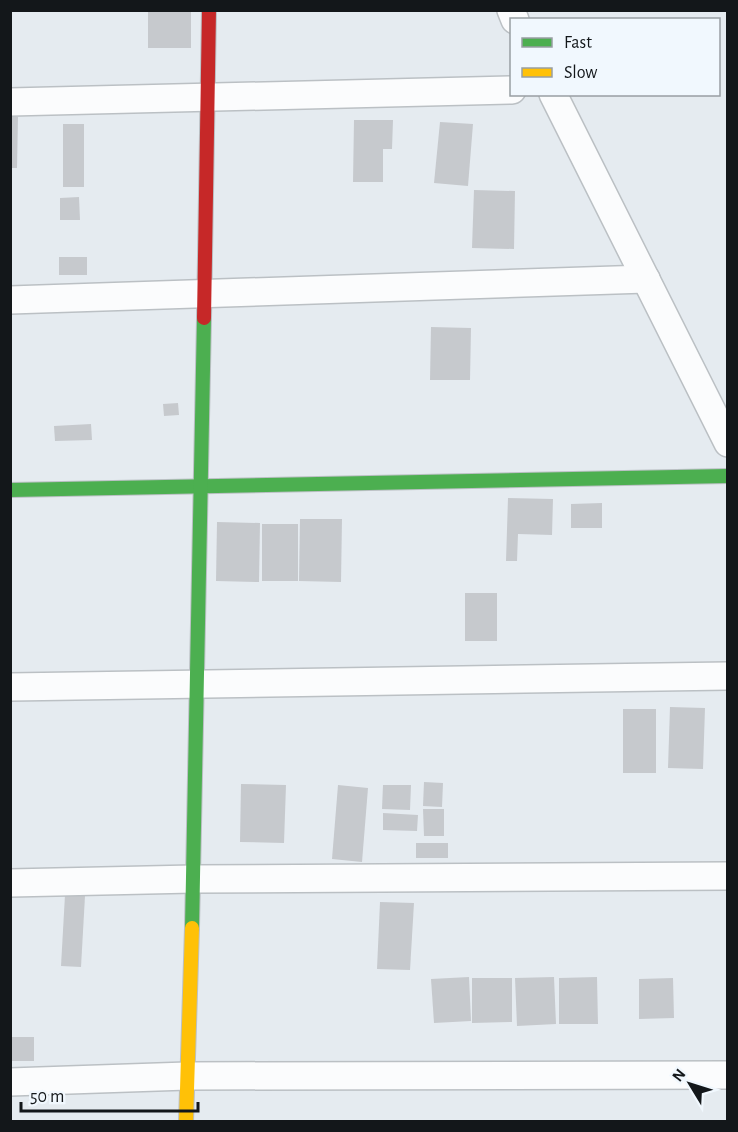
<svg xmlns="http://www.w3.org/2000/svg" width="738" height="1132" font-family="'Alegreya Sans',sans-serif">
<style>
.building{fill:#c6c9cd}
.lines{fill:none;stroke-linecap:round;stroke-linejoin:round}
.street-casing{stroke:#bbc0c4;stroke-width:30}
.fast-casing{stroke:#bbc0c4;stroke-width:16}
.slow-casing{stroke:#bbc0c4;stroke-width:16}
.jam-casing{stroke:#bbc0c4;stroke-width:16}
.street{stroke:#fbfcfd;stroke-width:27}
.fast{stroke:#4caf50;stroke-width:14}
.slow{stroke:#ffc107;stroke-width:14}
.jam{stroke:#c62828;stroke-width:14}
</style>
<rect width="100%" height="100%" fill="#e5ebf0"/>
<g class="building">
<rect x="148" y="10" width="43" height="38"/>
<polygon points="10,116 18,117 17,168 10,168"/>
<polygon points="354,120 393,120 392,149 383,149 383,182 353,182"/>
<polygon points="440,122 473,124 468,186 434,183"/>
<rect x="63" y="124" width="21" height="63"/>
<polygon points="474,190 515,191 514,249 472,248"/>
<polygon points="79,197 80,220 60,220 60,198"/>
<rect x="59" y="257" width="28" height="18"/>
<polygon points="431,327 471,328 470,380 430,380"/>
<polygon points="178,403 179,415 164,416 163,404"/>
<polygon points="91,424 92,440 55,441 54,426"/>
<polygon points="508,498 553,499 552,535 518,534 517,561 506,561"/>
<polygon points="602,503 602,528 571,528 571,504"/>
<polygon points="300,519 342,519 341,582 299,581"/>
<polygon points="217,522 260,523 259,582 216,581"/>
<rect x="262" y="524" width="36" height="57"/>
<rect x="465" y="593" width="32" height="48"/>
<polygon points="670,707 705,708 703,769 668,768"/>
<rect x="623" y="709" width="33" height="64"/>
<polygon points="424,782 443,783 442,807 423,806"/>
<polygon points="241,784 286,785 284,843 240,842"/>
<polygon points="338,785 368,788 362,862 332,859"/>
<polygon points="383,785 411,785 410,810 382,809"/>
<polygon points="423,809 444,809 444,836 424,836"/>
<polygon points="383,813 418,815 417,831 383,830"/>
<rect x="416" y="843" width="32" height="15"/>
<polygon points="65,895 85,896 81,967 61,966"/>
<polygon points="380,902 414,903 410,970 377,969"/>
<polygon points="469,977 471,1021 434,1023 431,979"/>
<polygon points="554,977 556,1024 517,1026 515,978"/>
<polygon points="597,977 598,1024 559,1024 559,978"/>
<polygon points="472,978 512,978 512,1022 472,1023"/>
<polygon points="673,978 674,1018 639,1019 639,979"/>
<rect x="10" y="1037" width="24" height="24"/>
</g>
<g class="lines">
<defs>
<g id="street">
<polyline points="511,10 515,20"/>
<polyline points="553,94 728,443"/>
<polyline points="10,102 512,90"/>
<polyline points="10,300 646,279"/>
<polyline points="10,687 728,676"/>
<polyline points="10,883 193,879 728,876"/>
<polyline points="10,1082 187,1076 728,1075"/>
</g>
<g id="fast">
<polyline points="10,490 728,476"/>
<polyline points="192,928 204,318"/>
</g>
<polyline id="slow" points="186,1122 192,928"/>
<polyline id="jam" points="204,318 209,10"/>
</defs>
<use href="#street" class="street-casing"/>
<use href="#fast" class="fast-casing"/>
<use href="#slow" class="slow-casing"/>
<use href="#jam" class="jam-casing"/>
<use href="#street" class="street"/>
<use href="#fast" class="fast"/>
<use href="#slow" class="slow"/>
<use href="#jam" class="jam"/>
</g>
<rect width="738" height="1132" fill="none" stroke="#13171a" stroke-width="24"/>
<rect x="510" y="18" width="210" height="78" fill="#f1f8fe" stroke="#989ea3" stroke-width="1.5"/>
<rect x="522" y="38" width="30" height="9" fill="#4caf50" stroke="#989ea3" stroke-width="1.5"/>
<text x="564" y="48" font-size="18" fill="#13171a">Fast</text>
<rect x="522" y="68" width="30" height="9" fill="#ffc107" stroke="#989ea3" stroke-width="1.5"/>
<text x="564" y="78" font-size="18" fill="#13171a">Slow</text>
<g transform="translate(690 1084) rotate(308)" stroke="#f1f8fe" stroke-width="4.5" paint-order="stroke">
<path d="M0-4.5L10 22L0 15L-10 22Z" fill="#13171a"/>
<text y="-9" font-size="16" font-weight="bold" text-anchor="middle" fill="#13171a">N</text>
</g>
<path d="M21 1102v9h177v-9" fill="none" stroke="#13171a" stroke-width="3"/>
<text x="30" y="1102" font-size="18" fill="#13171a" stroke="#f1f8fe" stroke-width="4.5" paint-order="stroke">50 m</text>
</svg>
